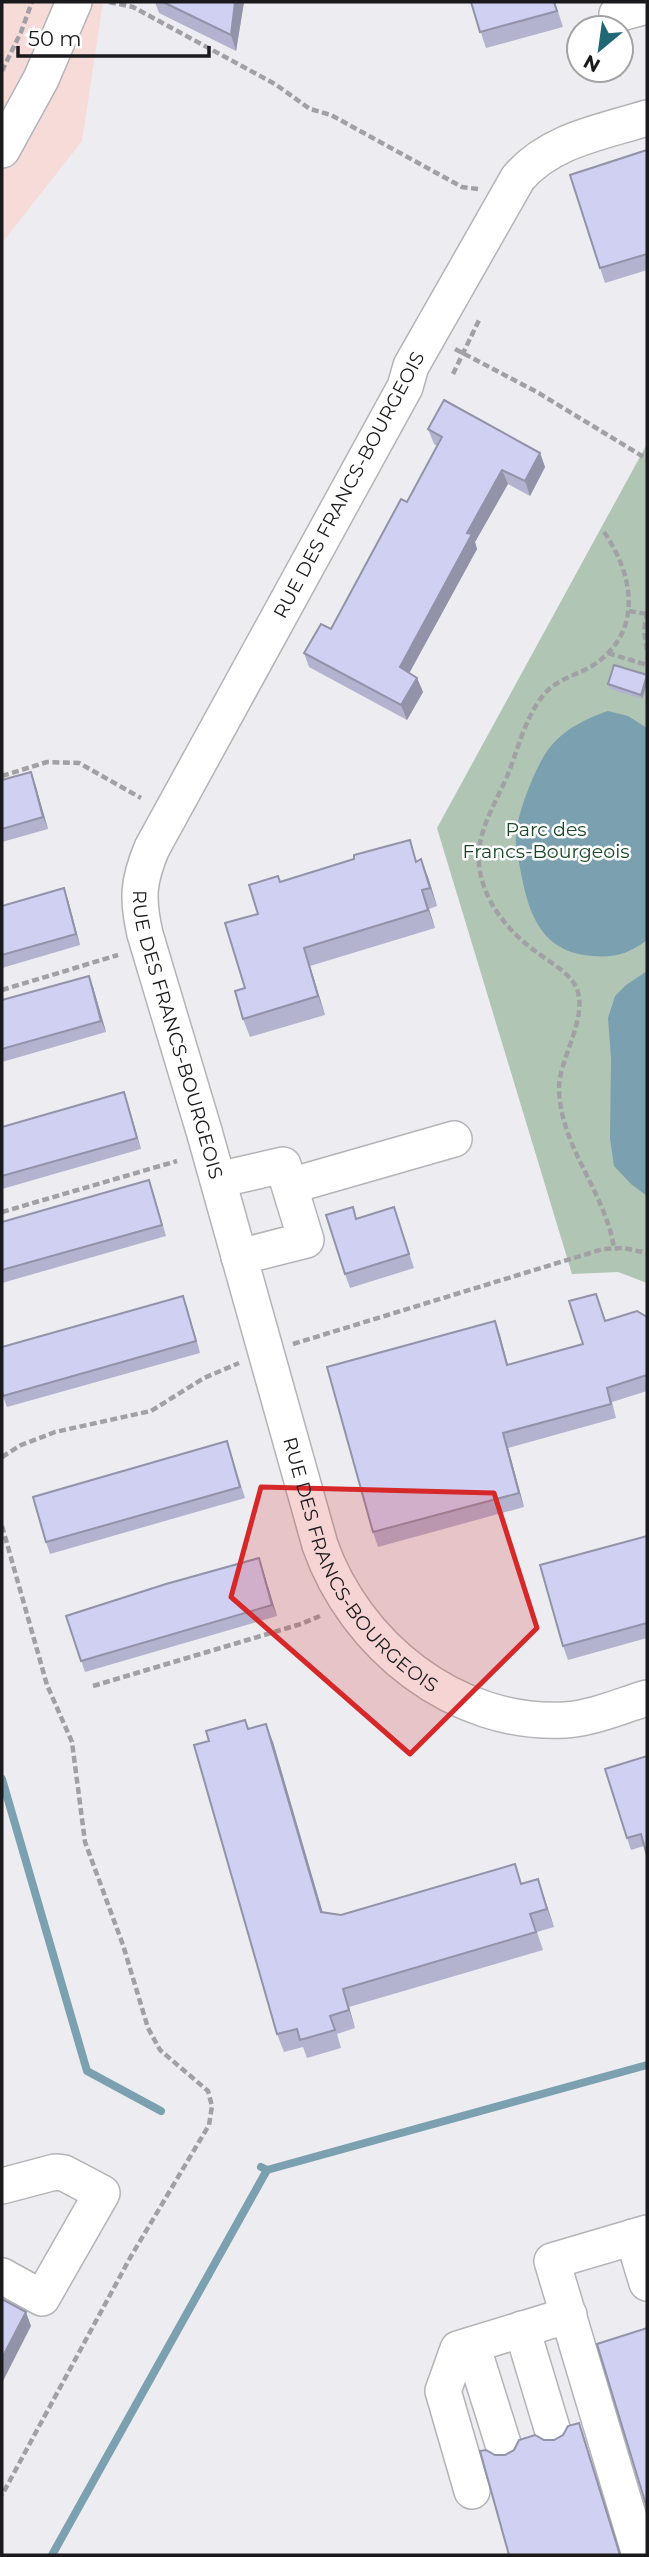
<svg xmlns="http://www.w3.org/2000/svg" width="649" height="2557" font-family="Montserrat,sans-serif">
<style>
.commercial{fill:#f6dbd9}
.green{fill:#b1c5b5}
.water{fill:#7ba0b0}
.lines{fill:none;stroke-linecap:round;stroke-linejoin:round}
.stream{stroke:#7ba0b0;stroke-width:8}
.minor-casing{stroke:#b3b4b8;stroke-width:38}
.path{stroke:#a1a1a5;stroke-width:4.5;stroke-dasharray:7 3.5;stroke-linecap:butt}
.minor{stroke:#fff;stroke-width:35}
.wall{fill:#b3b3d0}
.shaded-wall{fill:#9292a9}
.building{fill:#d0d0f2;stroke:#9292a9;stroke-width:2}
.marked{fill:#d62828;fill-opacity:0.2;stroke:#d62828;stroke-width:5;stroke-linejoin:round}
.labels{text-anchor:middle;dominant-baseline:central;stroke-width:5;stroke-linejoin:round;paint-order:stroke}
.street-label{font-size:19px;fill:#1a1a1c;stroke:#fff}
.park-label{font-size:19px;fill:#184827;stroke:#fff}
</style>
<rect width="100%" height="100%" fill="#ececf1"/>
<polygon class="commercial" points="2,2 103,2 82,141 2,243"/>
<polygon class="green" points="647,444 647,1283 618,1272 572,1274 437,828"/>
<g class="water">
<path d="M608,711L628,716L647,728V940C630,953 615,958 593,956C543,953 529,916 521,873C519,861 515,847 516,836C517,813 536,765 550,747C566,728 585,719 608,711Z"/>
<polygon points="647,971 647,1196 631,1184 614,1166 610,1139 611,1058 608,1018 615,996 626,985"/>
</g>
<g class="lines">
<g class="stream">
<polyline points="2,1779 87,2071 161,2111"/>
<polyline points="261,2167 267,2170 647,2065"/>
<polyline points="52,2555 267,2170"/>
</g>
<defs>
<g id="minor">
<polyline points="617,14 647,6"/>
<path id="s1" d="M647,118C602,132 550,140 518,178L411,366L405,387L152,848C138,881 137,899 145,934L204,1131L320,1545C355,1645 455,1726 565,1720C594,1718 620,1706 647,1698"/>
<polyline points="2,150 41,79 74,2"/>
<polyline points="218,1180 283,1165 306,1240 239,1257"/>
<polyline points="290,1186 454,1139"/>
<polyline points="2,2186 55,2172 64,2173 102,2193 42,2298 2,2276"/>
<polyline points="633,2237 647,2283"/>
<polyline points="522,2329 554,2435"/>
<polyline points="472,2345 505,2450"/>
<polyline points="472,2491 443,2391 458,2349 569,2315"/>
<polyline points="640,2555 552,2261 647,2233"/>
</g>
</defs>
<use href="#minor" class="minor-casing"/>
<g class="path">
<polyline points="109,2 133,7 275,84 310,109 331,115 462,187 478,189"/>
<polyline points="2,71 21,32 32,2"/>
<polyline points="455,349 537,392 647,459"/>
<polyline points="453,374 480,318"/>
<path d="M604,532C633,574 644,630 595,664C577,676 556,678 542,697C524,720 517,753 506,779C496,801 485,819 480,843C472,886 502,927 535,951C547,960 568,972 575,985C591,1014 559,1058 559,1088C560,1147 605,1191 614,1248"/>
<polyline points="629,611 647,614"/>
<polyline points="647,612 644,630 647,651"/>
<polyline points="608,653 647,665"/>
<polyline points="2,776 47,762 79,763 141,798"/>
<polyline points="2,990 118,955"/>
<polyline points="2,1212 177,1161"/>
<polyline points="293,1344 603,1249 624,1248 647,1253"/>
<polyline points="2,1457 21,1445 55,1432 151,1411 204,1378 239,1363"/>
<polyline points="2,1526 47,1685 72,1742 85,1842 123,1945 148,2028 160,2050 208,2091 212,2106 209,2125 130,2258 2,2495"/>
<polyline points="93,1686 301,1624 320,1616"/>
</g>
<use href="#minor" class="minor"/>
</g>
<g class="wall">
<polygon points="155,2 244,2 236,51 159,13"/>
<polygon points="471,2 555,2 563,27 486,48"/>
<polygon points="647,150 647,270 605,283 600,268"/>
<polygon points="428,429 540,453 545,467 530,496 508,484 475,542 477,549 409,673 417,678 423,692 407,720 309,667 304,653 331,629 407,502 437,446 434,444"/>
<polygon points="647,675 647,684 642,699 610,689 608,684"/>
<polygon points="31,772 48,829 2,842 2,780"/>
<polygon points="418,861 428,877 437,906 429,909 435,928 310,966 325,1015 250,1037 243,1019 245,988 258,914 280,882"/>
<polygon points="68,900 80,945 2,968 2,906"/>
<polygon points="93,987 106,1032 2,1062 2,1000"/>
<polygon points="124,1092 141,1149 2,1189 2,1127"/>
<polygon points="153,1191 166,1236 2,1283 2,1222"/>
<polygon points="357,1219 399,1222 414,1268 350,1288 345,1274"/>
<polygon points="183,1296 200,1353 7,1407 3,1396"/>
<polygon points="647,1317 647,1391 612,1402 616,1418 508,1448 524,1507 378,1547 373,1532 495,1321 508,1365 583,1344 606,1321"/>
<polygon points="227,1441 245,1498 50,1554 46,1542"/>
<polygon points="647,1536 647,1638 568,1660 563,1646"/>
<polygon points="259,1558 277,1616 85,1672 66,1616"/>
<polygon points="248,1729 273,1742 323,1913 341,1915 522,1883 538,1879 554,1927 537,1932 543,1950 349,2007 355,2028 337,2034 341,2048 307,2058 303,2047 284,2052 277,2034 209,1741"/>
<polygon points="647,1756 644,1846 631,1850 627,1838"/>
</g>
<g class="shaded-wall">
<polygon points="235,2 244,2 236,51 231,35"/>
<polygon points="540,453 545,467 530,496 525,481"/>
<polygon points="502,470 508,484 475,542 477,549 405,681 400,667 467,533"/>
<polygon points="647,675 647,684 642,699 641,695"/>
<polygon points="417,678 423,692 407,720 401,705"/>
<polygon points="31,772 35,783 48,829 43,817"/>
<polygon points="421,859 428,877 437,906 430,888"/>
<polygon points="64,888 68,900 80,945 76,934"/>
<polygon points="422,890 429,909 435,928 428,910"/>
<polygon points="304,948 310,966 325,1015 318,996"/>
<polygon points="89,976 93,987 106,1032 101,1021"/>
<polygon points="124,1092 128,1104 141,1149 137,1138"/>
<polygon points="183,1296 187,1307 200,1353 196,1341"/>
<polygon points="495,1321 500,1335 512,1380 507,1365"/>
<polygon points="503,1433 508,1448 524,1507 519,1493"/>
<polygon points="259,1558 263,1570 277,1616 272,1605"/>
<polygon points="266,1724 273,1742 328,1931 321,1912"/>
<polygon points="538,1879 554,1927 547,1909"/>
<polygon points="343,1989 349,2007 355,2028 349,2010"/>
<polygon points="26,2312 31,2326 2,2383 2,2358"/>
<polygon points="579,2423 584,2437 621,2555 620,2555"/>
</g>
<g class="building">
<polygon points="163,2 235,2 231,35"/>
<polygon points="471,2 554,2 557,11 480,32"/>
<polygon points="647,150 647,254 600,268 570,175"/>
<polygon points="444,400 540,453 525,481 502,470 467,533 472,534 400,667 417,678 401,705 304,653 321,624 331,629 401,499 407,502 442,437 428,429"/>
<polygon points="614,665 647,675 641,695 608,684"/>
<polygon points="31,772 43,817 2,829 2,780"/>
<polygon points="410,840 416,862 421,859 430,888 422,890 428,910 304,948 318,996 243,1019 235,991 245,988 225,923 258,914 249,885 278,876 280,882 354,859 354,855"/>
<polygon points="64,888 76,934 2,955 2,906"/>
<polygon points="89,976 101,1021 2,1049 2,1000"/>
<polygon points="124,1092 137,1138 2,1176 2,1127"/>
<polygon points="149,1180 162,1225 2,1270 2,1222"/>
<polygon points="353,1207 356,1219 394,1207 409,1254 345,1274 326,1215"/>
<polygon points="596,1294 605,1321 637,1311 647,1317 647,1375 607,1388 611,1404 503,1433 519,1493 373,1532 327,1367 495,1321 507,1365 583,1344 569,1301"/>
<polygon points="183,1296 196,1341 3,1396 2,1392 2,1347"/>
<polygon points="227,1441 240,1487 46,1542 33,1497"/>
<polygon points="647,1536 647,1623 563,1646 540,1565"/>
<polygon points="259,1558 272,1605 81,1661 66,1616 166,1584"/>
<polygon points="245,1720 248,1729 266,1724 321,1912 341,1915 515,1864 521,1884 538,1879 547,1909 530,1914 536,1932 343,1989 349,2010 330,2016 335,2030 300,2040 297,2029 277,2034 194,1745 209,1741 206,1731"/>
<polygon points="647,1756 647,1856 641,1834 627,1838 605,1769"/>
<polygon points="2,2299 26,2312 2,2358"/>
<polygon points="647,2328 647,2508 597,2344"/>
<polygon points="579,2423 620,2555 509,2555 480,2451 486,2450 495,2455 505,2455 514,2450 519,2440 535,2435 544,2440 554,2440 563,2435 568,2426"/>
</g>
<path class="marked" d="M261,1487L494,1493L537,1628L410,1754L231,1597Z"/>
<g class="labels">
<g class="street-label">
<text transform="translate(349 485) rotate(-62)">RUE DES FRANCS-BOURGEOIS</text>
<text stroke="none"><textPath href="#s1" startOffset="1102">RUE DES FRANCS-BOURGEOIS</textPath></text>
<text stroke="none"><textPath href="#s1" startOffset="1670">RUE DES FRANCS-BOURGEOIS</textPath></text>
</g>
<g class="park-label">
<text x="546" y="829">Parc des<tspan x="546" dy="22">Francs-Bourgeois</tspan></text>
</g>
</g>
<rect width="649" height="2557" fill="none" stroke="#1a1a1c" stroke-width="7"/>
<g transform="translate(600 49) rotate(209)"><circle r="33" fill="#ffffff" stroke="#a3a3a4" stroke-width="2"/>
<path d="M0-5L12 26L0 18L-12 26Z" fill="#206875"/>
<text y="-10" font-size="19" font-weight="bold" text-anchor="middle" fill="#1a1a1c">N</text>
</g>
<path d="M18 46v10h191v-10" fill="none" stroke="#1a1a1c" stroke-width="3.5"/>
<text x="28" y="46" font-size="21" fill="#1a1a1c" stroke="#ffffff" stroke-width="5" paint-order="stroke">50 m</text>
</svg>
